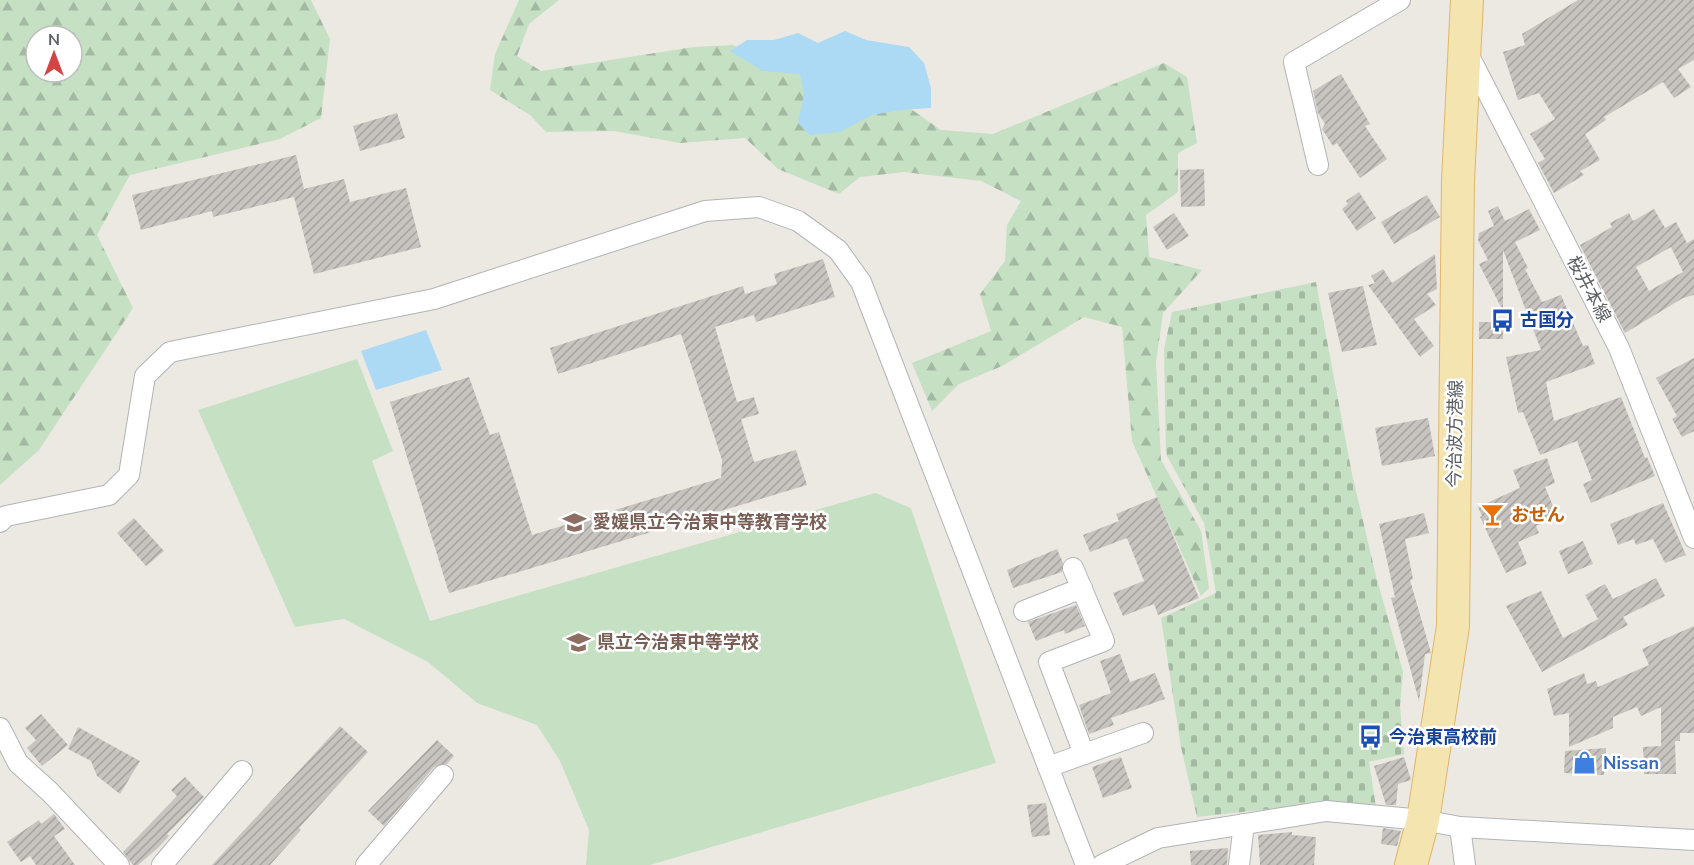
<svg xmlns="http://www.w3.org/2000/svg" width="1694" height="865" font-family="'Nunito Sans','Noto Sans JP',sans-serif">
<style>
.forest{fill:url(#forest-firs);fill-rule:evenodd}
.cemetery{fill:url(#cemetery-stones)}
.park{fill:#c5e0c3}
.water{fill:#acd9f3}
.building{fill:url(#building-hatch);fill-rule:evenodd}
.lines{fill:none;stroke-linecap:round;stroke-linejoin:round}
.street-casing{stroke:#b1b4b7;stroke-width:22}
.primary-casing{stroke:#deb66a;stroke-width:34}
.street{stroke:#fff;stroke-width:20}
.primary{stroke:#f4e4b0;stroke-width:32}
.labels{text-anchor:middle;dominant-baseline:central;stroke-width:5;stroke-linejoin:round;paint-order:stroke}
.street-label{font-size:18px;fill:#5b5f62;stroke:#fff}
.transit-label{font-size:18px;font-weight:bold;fill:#164399;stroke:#fff;text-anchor:start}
.food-label{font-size:18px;font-weight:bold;fill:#c56008;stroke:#fff;text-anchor:start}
.education-label{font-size:18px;font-weight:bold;fill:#785e54;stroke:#fff;text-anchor:start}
.shop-label{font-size:18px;font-weight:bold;fill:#366cbe;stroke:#fff;text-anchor:start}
</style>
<defs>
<pattern id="forest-firs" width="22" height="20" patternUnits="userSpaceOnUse" patternTransform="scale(1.5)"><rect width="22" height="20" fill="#c5e0c3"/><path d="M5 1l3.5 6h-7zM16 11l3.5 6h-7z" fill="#a3b9a2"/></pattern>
<pattern id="cemetery-stones" width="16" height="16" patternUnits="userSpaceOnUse" patternTransform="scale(1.5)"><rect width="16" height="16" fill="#c5e0c3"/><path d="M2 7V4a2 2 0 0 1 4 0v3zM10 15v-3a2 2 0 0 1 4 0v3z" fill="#a3b9a2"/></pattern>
<pattern id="building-hatch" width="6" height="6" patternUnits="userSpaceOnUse" patternTransform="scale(1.5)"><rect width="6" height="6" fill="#c7c4c0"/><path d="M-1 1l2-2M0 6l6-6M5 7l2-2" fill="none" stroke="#a5a29f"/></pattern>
</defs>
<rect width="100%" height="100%" fill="#ece9e3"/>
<g class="forest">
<path d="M0,0H311L330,39L321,118L280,139L130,175L97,235L133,308L39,450L0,485ZM36,36H72V72H36Z"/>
<polygon points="519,0 559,0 529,24 517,56 541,71 693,47 733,45 766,61 898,100 941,130 993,134 1164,63 1187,77 1197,143 1178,153 1178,192 1146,215 1149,257 1202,270 1163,313 1156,362 1161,460 1201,531 1209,588 1201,596 1132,441 1122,327 1084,317 1002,366 959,384 932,411 912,363 991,331 980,294 1005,261 1007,225 1021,201 981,181 904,172 860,177 839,194 778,169 745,138 680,143 614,131 546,132 530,115 490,90 495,54"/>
</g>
<polygon class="cemetery" points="1316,282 1352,474 1376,576 1403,672 1400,706 1404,754 1369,762 1376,807 1318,801 1279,808 1197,817 1181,747 1161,618 1216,593 1204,523 1166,454 1164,349 1172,312"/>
<polygon class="park" points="357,359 393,451 372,461 430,621 875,493 911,508 996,763 650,865 586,865 589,830 560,761 537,725 477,703 428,662 344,619 295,627 198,410"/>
<g class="water">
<polygon points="845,31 866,40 909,47 924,63 931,88 931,108 901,110 872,115 840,132 810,135 798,123 804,94 800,74 763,71 730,51 747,40 774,40 798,33 818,43"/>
<polygon points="426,330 442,370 376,390 361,351"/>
</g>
<g class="building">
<polygon points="1578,0 1694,0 1694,60 1678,69 1691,87 1674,98 1663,82 1604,117 1606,120 1585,134 1600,160 1580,171 1584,175 1554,193 1538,163 1545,159 1530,134 1555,119 1539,93 1518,100 1503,52 1525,45 1522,34"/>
<polygon points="1341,74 1370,124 1365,126 1387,159 1360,178 1337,143 1333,146 1322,129 1325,124 1318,113 1313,91"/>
<polygon points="397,113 405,138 360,151 353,126"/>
<polygon points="296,155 304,189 344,179 350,202 406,188 421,247 314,274 294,197 213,217 212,211 141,230 132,195"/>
<polygon points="1204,169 1205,206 1181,207 1180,170"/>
<polygon points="1359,192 1376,218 1357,231 1342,209 1348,204 1346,201"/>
<polygon points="1427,195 1440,217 1394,244 1381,222"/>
<polygon points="1498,206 1505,221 1529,209 1540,230 1515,242 1528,268 1525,269 1542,302 1561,295 1583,346 1588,345 1595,364 1546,382 1554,421 1621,397 1645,458 1647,457 1655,476 1591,503 1583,484 1592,480 1577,441 1540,455 1523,412 1518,413 1506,357 1541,350 1503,250 1503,311 1479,264 1488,260 1478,240 1479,233 1494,226 1488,211"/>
<path d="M1654,209L1665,228L1676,222L1687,243L1694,239V295L1683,298L1625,333L1580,245L1612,227L1610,223L1629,213L1633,221ZM1671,247L1683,272L1649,291L1636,267Z"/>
<polygon points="1174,213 1189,236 1167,250 1153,227"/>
<polygon points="1435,254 1437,289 1427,294 1436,305 1414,319 1434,346 1420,357 1368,285 1375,283 1371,276 1383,269 1392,283"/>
<polygon points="823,259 835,297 756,322 754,315 715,327 737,402 754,397 759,414 741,419 754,462 796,450 807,485 449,593 390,402 469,377 490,435 499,432 532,535 721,478 722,460 681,334 558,374 550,348 743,286 745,294 777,284 774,274"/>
<polygon points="1363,286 1377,345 1342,352 1328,293"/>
<rect x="1479" y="322" width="24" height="17"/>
<polygon points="1694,358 1694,431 1682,437 1672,419 1677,416 1656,378"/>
<polygon points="1428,418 1435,456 1382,466 1375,428"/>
<polygon points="1547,458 1555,483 1545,487 1556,513 1551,515 1552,519 1536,526 1539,533 1518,542 1527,564 1506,573 1480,517 1482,516 1478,507 1520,488 1513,470"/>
<polygon points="1157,497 1199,598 1158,615 1154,604 1123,616 1113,593 1144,581 1127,538 1090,552 1083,535 1119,521 1116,514"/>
<polygon points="1663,503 1686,555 1665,563 1653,539 1636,545 1634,539 1618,545 1610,524"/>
<polygon points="1424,513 1429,533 1405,539 1413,579 1410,580 1431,653 1425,654 1419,701 1391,598 1395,597 1379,524"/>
<polygon points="134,518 164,551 146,566 117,533"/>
<polygon points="1583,541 1593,564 1568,574 1559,551"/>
<polygon points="1057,549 1063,563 1062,572 1013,588 1007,570"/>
<polygon points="1656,578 1665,596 1623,617 1628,625 1542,672 1506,606 1541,591 1563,638 1598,619 1585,595 1605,584 1613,599"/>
<polygon points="1076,605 1085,626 1065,634 1064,630 1036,641 1028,622"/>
<polygon points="1694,626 1694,733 1680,733 1680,741 1675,741 1676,774 1644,774 1643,747 1661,746 1661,707 1641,716 1637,707 1613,717 1613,728 1569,747 1569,713 1554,716 1547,689 1584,673 1587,684 1596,681 1598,687 1649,665 1642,649"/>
<polygon points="1120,654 1130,682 1155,673 1165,699 1111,718 1114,725 1089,734 1079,705 1111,693 1100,661"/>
<polygon points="41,714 68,745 42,766 27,748 36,740 25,728"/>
<polygon points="340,726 368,752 299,828 301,830 270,865 212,865"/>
<polygon points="78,727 140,761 120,794 97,776 91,761 68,749"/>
<polygon points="437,740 454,756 447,764 434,767 384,826 368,811"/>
<polygon points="1606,748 1604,775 1564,773 1565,751"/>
<polygon points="1121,757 1132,788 1103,798 1092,767"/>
<polygon points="1404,757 1411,780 1398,784 1396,805 1386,805 1374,766"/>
<polygon points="185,777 204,797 167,834 169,836 158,848 138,865 133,865 123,852 177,796 171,790"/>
<polygon points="1046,803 1050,835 1032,837 1027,805"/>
<polygon points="54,814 65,829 54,836 75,865 36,865 30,856 21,862 7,842 39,820 41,824"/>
<polygon points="1383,828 1401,831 1397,846 1381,844"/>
<polygon points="1292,832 1292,835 1316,837 1314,865 1260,865 1258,835"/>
<polygon points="1228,848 1227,865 1191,865 1190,851"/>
</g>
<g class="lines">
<defs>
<g id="street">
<polyline points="1467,52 1619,348 1694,538"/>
<polyline points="1318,165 1294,62 1400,0"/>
<polyline points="0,522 6,516 109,495 129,475 145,376 170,352 434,299 705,211 759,207 798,221 838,250 861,282 1086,865"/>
<polyline points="1073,568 1104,641 1049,662 1084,754"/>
<polyline points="1024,611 1082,588"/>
<polyline points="0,728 18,763 50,792 119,865"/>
<polyline points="1048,767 1143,733"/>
<polyline points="1460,827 1465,865"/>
<polyline points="162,865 242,771"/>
<polyline points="366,865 443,775"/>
<polyline points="1102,865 1158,838 1326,811 1423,820 1460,827 1694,840"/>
<polyline points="1239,865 1244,824"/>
</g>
<polyline id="primary" points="1411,865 1423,820 1453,626 1458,181 1467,0"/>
</defs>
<use href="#street" class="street-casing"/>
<use href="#primary" class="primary-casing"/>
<use href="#street" class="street"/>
<use href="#primary" class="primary"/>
</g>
<defs>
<symbol id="bus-bare" viewBox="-9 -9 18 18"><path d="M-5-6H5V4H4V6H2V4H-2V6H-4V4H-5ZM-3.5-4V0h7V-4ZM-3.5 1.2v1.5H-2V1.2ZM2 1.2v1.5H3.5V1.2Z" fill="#1a4fb4" stroke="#fff" stroke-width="2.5" paint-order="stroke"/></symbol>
<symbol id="bar-bare" viewBox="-9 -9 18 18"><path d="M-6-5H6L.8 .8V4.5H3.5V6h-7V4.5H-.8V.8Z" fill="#e8710a" stroke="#fff" stroke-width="2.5" paint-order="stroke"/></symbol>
<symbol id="school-bare" viewBox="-9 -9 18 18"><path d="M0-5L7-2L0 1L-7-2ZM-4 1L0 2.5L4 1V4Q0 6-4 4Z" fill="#8d6e63" stroke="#fff" stroke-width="2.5" paint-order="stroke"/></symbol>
<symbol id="shop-bare" viewBox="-9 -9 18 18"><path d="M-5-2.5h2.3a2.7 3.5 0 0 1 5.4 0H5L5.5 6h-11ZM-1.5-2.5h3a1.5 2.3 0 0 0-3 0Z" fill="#3f7fe0" stroke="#fff" stroke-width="2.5" paint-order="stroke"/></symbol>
</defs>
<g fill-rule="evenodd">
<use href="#bus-bare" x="1486" y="304" width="33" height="33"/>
<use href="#bar-bare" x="1476" y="498" width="33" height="33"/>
<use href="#school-bare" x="558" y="506" width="33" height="33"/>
<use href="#school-bare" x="562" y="626" width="33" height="33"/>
<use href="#bus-bare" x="1354" y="720" width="33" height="33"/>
<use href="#shop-bare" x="1568" y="746" width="33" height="33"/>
</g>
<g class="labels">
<g class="street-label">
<text transform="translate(1589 289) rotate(62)">桜井本線</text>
<text transform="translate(1455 434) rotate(-89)">今治波方港線</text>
</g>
<g class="transit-label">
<text x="1520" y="320">古国分</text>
<text x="1389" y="737">今治東高校前</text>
</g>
<g class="food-label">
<text x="1511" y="515">おせん</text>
</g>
<g class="education-label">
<text x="593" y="522">愛媛県立今治東中等教育学校</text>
<text x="597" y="642">県立今治東中等学校</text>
</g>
<g class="shop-label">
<text x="1603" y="763">Nissan</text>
</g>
</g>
<g transform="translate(54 54)"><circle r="28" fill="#ffffff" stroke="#bdbfc0" stroke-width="1.5"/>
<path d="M0-4.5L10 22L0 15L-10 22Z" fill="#d24543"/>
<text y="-9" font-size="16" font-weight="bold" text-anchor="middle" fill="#5b5f62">N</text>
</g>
</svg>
